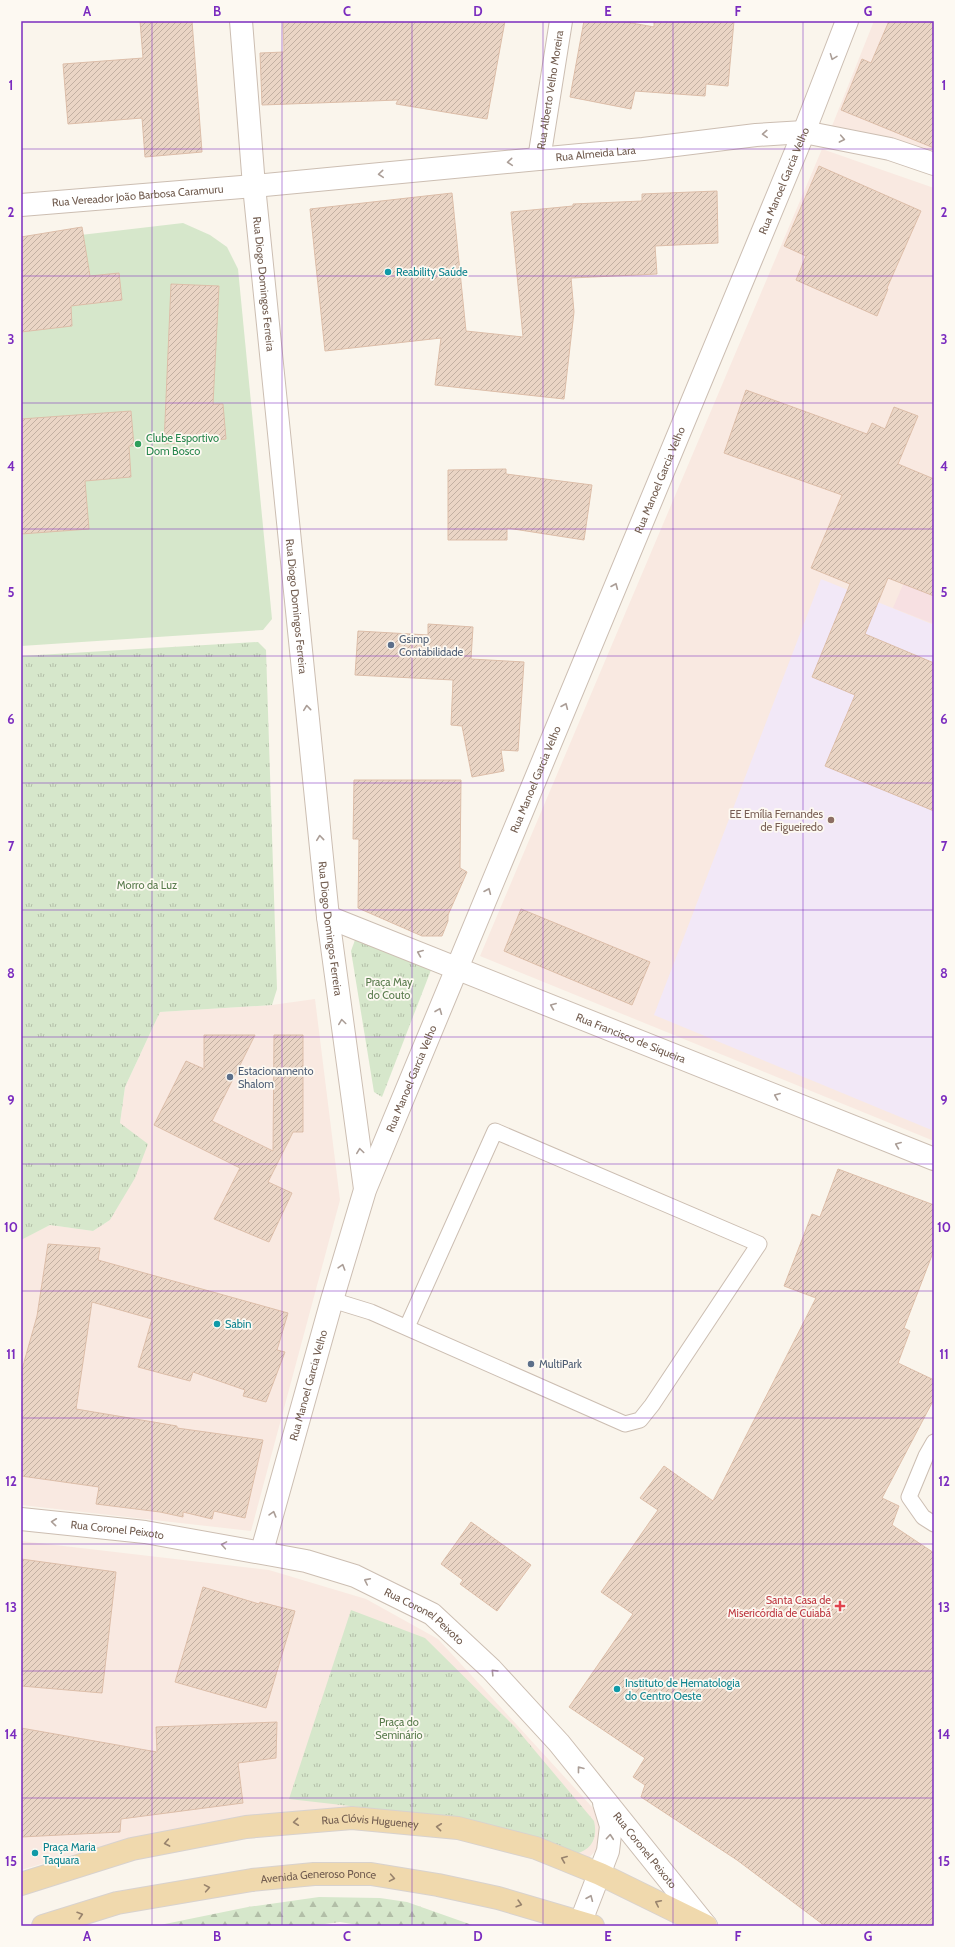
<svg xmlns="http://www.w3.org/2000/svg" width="955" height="1947" font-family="Cabin,sans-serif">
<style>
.commercial{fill:#f9e9e1}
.education{fill:#f2e8f7}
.medical{fill:#f7e0e2}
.forest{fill:url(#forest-firs)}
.park{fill:url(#park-tufts)}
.pitch{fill:#d6e7cb}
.building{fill:url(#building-hatch);stroke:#ddbea9}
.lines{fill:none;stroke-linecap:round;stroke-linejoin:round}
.lane-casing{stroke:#ccbeb2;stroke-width:17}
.street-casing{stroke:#ccbeb2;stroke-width:24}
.primary-casing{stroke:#d8d2ce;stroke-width:24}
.lane{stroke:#fff;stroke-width:15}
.street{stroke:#fff;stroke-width:22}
.primary{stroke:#f0d9ad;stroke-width:22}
.oneway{stroke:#ab9e97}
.oneway2{stroke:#98836d}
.grid{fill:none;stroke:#7b2cbf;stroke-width:1;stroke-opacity:0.55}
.culture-dot{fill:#0f9aa8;stroke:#fdf9f2;stroke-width:1.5}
.leisure-dot{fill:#2e9e5b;stroke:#fdf9f2;stroke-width:1.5}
.service-dot{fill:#5c6f8a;stroke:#fdf9f2;stroke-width:1.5}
.education-dot{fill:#8d6e63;stroke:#fdf9f2;stroke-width:1.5}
.health-dot{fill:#e0444e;stroke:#fdf9f2;stroke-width:1.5}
.labels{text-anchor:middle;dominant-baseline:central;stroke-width:3.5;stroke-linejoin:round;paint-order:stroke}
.street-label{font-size:11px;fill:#735e51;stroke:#fdf9f2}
.culture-label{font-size:11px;fill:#0d838f;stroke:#fdf9f2;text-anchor:start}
.leisure-label{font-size:11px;fill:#27864d;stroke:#fdf9f2;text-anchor:start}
.service-label{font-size:11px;fill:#4e5e75;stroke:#fdf9f2;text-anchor:start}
.education-label{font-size:11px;fill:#785e54;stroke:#fdf9f2;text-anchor:end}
.park-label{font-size:11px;fill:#5a7c4e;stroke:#fdf9f2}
.health-label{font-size:11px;fill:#be3a42;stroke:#fdf9f2;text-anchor:end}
.neatline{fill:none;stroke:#7b2cbf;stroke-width:1.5}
.grid-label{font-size:13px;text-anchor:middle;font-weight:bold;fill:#7b2cbf}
</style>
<defs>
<pattern id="forest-firs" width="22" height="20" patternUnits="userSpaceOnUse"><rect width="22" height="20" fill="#d6e7cb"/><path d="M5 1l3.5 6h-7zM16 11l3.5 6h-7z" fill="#b2bea7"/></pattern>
<pattern id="park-tufts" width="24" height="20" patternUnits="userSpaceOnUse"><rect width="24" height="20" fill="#d6e7cb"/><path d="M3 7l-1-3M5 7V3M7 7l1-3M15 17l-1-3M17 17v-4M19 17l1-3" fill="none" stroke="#b2bea7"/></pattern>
<pattern id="building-hatch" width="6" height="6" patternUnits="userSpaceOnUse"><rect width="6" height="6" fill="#ead5c5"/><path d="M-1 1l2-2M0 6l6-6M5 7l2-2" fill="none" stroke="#c2b0a2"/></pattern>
</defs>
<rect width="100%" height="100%" fill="#faf5ec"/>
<g class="commercial">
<polygon points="874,21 934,21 934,160 832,126"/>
<polygon points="822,149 934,188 934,1141 480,956"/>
<polygon points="315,999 340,1200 251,1531 21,1505 22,1239 50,1225 93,1231 110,1220 134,1178 120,1123 125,1087 160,1012 272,1005"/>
<polygon points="21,1541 269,1570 366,1599 438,1639 593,1808 601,1824 599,1847 586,1861 532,1836 393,1810 297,1814 89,1850 21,1870"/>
</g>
<polygon class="education" points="821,579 934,625 934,1131 654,1015"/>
<polygon class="medical" points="934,513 934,624 893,608"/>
<polygon class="forest" points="319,1897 380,1898 407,1902 475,1926 364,1926 340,1922 310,1926 155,1926 248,1907"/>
<g class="park">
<polygon points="258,642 266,650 277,989 272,1005 160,1012 125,1087 120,1123 148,1144 135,1178 110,1220 93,1231 50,1225 21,1240 21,656"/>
<polygon points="355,940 431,970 382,1097 374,1092 351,951"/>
<path d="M351,1610L425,1638L515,1727L594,1821C598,1838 592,1849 576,1854L420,1814L289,1799Z"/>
</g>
<polygon class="pitch" points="183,223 210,235 227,247 238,269 272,619 263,630 21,646 21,242"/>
<g class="building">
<polygon points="140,21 192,21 202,152 145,157 142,118 68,124 63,64 143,58"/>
<polygon points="283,21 505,21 487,119 396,104 398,100 262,105 260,53 284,52"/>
<polygon points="584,21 621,21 654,27 654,21 734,21 728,86 706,84 705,96 635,91 631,109 570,97"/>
<polygon points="889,21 934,21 934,148 841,110 862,59 871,63"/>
<polygon points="819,166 921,211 887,288 888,289 877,316 796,280 806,256 784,246"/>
<polygon points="717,191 718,243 655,246 657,274 571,278 574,312 564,399 435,385 441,338 325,351 310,209 452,193 466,331 523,337 511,212 573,206 573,204 642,201 642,194"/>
<polygon points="82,227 90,276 119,273 122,300 71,306 72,326 21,332 21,237"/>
<polygon points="171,284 219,286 213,404 223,404 226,439 164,444"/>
<polygon points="746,390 867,434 872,423 885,429 894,407 918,416 898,464 934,479 934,596 888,578 865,634 934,663 934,811 825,766 855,695 812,677 850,584 811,568 842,495 724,453"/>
<polygon points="131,411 134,446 129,446 131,477 85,481 89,529 21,534 21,419"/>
<polygon points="506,469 506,474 592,485 584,540 507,528 507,540 448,540 448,470"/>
<polygon points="428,624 473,627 471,659 524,662 518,751 501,750 504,771 472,777 462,726 451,725 453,680 355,675 358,631 428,635"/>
<polygon points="354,780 461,780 460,868 467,872 448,915 448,921 442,936 422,936 358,908 359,839 353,839"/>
<polygon points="521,909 650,962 632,1005 504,951"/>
<polygon points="204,1035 255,1035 212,1121 273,1151 274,1035 303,1035 303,1132 293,1132 268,1182 292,1193 269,1242 214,1219 240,1168 154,1125 186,1061 204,1069"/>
<polygon points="838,1169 934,1205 934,1250 904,1328 910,1331 898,1363 934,1380 934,1399 882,1498 899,1506 892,1525 934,1553 934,1926 825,1926 737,1860 641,1797 645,1785 633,1777 645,1758 569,1707 633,1614 601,1592 658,1510 640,1498 664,1466 713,1501 816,1298 784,1286 812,1214 820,1217"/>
<polygon points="48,1244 100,1248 98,1260 288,1313 277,1350 285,1352 266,1402 243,1396 245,1390 193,1372 190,1381 138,1367 152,1319 92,1302 76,1409 177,1426 177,1428 263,1440 245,1518 214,1511 212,1519 183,1512 183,1517 160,1512 96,1504 99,1487 21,1476 21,1373 37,1316"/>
<polygon points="471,1522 531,1565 497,1611 460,1584 463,1580 441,1564"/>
<polygon points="21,1559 116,1572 102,1693 21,1686"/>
<polygon points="203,1587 259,1604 260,1602 295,1611 266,1708 175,1682"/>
<polygon points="277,1722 276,1758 238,1763 243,1803 121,1819 120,1832 21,1837 21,1728 157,1752 156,1727"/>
</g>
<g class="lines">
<defs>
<g id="lane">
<polyline points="332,1300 371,1312 625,1424 640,1420 652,1405 759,1244 495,1131 407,1327"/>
<polyline points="934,1442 926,1456 909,1497 923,1517 934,1524"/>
</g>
<g id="street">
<path id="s1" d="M241,21L254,186L328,917L365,1189"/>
<path id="s2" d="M539,159L561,21"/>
<path id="s3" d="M21,205L254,186L643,149L756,135L804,132L890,149L934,164"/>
<path id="s4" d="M328,917L934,1159"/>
<path id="s5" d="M21,1519L145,1532L306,1561L355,1576L432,1614L491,1669L559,1743L706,1926"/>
<path id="s6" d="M262,1551L332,1300L365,1190L804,132L847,21"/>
<polyline points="581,1921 608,1851 611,1826 604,1803"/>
</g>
<g id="primary">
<path id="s7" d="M21,1884L132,1849L246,1827L352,1818L458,1828L536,1848L600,1874L706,1926"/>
<path id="s8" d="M43,1926L117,1903L252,1880L314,1874H371L438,1885L498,1898L593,1926"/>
</g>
</defs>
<use href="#lane" class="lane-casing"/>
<use href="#street" class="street-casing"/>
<use href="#primary" class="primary-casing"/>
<use href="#lane" class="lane"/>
<use href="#street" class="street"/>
<use href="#primary" class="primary"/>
</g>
<defs><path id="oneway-chevron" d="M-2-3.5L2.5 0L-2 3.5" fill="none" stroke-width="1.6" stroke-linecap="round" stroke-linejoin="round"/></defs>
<g class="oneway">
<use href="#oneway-chevron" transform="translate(833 57) rotate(111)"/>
<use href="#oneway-chevron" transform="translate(765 134) rotate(177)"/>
<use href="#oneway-chevron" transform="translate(842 139) rotate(11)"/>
<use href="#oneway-chevron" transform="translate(510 162) rotate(175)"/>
<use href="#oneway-chevron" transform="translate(381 174) rotate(175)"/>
<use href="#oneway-chevron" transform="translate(615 586) rotate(-67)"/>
<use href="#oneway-chevron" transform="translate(565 706) rotate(-67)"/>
<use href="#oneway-chevron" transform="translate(307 708) rotate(-96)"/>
<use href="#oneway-chevron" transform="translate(320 838) rotate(-96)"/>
<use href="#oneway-chevron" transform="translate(488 891) rotate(-67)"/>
<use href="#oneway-chevron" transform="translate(420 953) rotate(-158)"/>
<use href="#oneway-chevron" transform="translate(553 1006) rotate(-158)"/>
<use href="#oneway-chevron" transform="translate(439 1011) rotate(-68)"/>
<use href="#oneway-chevron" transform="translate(342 1022) rotate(-98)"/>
<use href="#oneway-chevron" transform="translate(777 1096) rotate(-158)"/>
<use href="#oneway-chevron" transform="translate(898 1145) rotate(-158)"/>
<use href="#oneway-chevron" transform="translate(360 1151) rotate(-98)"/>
<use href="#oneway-chevron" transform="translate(342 1267) rotate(-73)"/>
<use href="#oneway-chevron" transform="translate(273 1514) rotate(-74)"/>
<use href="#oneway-chevron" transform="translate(54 1522) rotate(-174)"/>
<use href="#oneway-chevron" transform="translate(224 1545) rotate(-170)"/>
<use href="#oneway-chevron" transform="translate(367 1581) rotate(-154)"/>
<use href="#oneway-chevron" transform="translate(494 1672) rotate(-134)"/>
<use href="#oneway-chevron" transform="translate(580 1769) rotate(-128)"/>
<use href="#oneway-chevron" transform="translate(610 1837) rotate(-85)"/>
<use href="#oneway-chevron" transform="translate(590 1898) rotate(-67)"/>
</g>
<g class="oneway2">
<use href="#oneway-chevron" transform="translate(296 1822) rotate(174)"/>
<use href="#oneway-chevron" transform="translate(439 1827) rotate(-174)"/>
<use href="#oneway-chevron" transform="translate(167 1843) rotate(169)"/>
<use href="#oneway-chevron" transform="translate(564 1859) rotate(-158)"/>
<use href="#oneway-chevron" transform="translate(392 1878) rotate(10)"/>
<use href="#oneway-chevron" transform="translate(207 1888) rotate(-10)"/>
<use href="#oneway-chevron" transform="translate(658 1903) rotate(-154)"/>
<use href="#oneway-chevron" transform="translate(519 1904) rotate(16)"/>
<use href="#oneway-chevron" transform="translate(80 1915) rotate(-17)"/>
</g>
<path class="grid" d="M152,21V1926M282,21V1926M412,21V1926M543,21V1926M673,21V1926M803,21V1926M21,149H934M21,276H934M21,403H934M21,529H934M21,656H934M21,783H934M21,910H934M21,1037H934M21,1164H934M21,1291H934M21,1418H934M21,1544H934M21,1671H934M21,1798H934"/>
<g class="culture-dot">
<circle cx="388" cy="272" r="4"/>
<circle cx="217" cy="1324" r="4"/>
<circle cx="617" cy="1689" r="4"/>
<circle cx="35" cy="1853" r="4"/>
</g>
<circle class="leisure-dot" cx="138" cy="444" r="4"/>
<g class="service-dot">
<circle cx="391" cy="645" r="4"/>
<circle cx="230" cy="1077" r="4"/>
<circle cx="531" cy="1364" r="4"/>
</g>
<circle class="education-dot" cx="831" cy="820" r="4"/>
<path class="health-dot" d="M838 1600h4v4h4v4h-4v4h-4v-4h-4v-4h4z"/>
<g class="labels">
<g class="street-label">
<text stroke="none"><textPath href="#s2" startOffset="70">Rua Alberto Velho Moreira</textPath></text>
<text stroke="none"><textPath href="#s3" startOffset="577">Rua Almeida Lara</textPath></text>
<text stroke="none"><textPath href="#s6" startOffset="1468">Rua Manoel Garcia Velho</textPath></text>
<text stroke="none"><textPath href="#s3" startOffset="117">Rua Vereador João Barbosa Caramuru</textPath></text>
<text stroke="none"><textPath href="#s1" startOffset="264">Rua Diogo Domingos Ferreira</textPath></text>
<text stroke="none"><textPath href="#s6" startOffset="1144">Rua Manoel Garcia Velho</textPath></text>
<text stroke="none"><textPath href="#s1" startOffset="588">Rua Diogo Domingos Ferreira</textPath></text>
<text stroke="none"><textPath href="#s6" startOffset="820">Rua Manoel Garcia Velho</textPath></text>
<text stroke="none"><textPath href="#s1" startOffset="912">Rua Diogo Domingos Ferreira</textPath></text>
<text stroke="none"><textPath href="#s4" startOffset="326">Rua Francisco de Siqueira</textPath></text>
<text stroke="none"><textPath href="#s6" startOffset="496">Rua Manoel Garcia Velho</textPath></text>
<text stroke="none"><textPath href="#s6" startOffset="172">Rua Manoel Garcia Velho</textPath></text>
<text stroke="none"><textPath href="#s5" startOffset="97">Rua Coronel Peixoto</textPath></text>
<text stroke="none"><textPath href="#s5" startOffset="420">Rua Coronel Peixoto</textPath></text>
<text stroke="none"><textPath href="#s7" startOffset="357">Rua Clóvis Hugueney</textPath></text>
<text stroke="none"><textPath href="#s5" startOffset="744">Rua Coronel Peixoto</textPath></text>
<text stroke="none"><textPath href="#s8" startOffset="281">Avenida Generoso Ponce</textPath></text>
</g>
<g class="culture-label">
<text x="396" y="272">Reability Saúde</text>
<text x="225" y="1324">Sabin</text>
<text x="625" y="1683">Instituto de Hematologia<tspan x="625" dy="13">do Centro Oeste</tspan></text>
<text x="43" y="1847">Praça Maria<tspan x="43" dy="13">Taquara</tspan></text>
</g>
<g class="leisure-label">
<text x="146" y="438">Clube Esportivo<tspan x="146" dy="13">Dom Bosco</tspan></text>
</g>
<g class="service-label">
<text x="399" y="639">Gsimp<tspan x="399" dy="13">Contabilidade</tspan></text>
<text x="238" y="1071">Estacionamento<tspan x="238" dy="13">Shalom</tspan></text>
<text x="539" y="1364">MultiPark</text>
</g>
<g class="education-label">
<text x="823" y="814">EE Emília Fernandes<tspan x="823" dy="13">de Figueiredo</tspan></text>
</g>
<g class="park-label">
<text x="147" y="885">Morro da Luz</text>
<text x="389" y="982">Praça May<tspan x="389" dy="13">do Couto</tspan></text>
<text x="399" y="1722">Praça do<tspan x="399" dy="13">Seminário</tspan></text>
</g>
<g class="health-label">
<text x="831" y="1600">Santa Casa de<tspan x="831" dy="13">Misericórdia de Cuiabá</tspan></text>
</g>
</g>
<rect width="955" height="1947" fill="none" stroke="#fdf9f2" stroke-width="44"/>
<rect x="22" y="22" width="911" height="1903" class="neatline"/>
<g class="grid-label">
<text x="87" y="16">A</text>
<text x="217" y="16">B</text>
<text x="347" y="16">C</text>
<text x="478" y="16">D</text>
<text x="608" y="16">E</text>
<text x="738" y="16">F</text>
<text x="868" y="16">G</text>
<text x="11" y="90">1</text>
<text x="944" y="90">1</text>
<text x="11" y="217">2</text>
<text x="944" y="217">2</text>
<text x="11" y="344">3</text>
<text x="944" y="344">3</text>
<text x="11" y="471">4</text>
<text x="944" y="471">4</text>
<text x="11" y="597">5</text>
<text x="944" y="597">5</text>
<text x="11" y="724">6</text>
<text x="944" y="724">6</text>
<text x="11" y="851">7</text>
<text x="944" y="851">7</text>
<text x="11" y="978">8</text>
<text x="944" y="978">8</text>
<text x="11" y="1105">9</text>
<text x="944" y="1105">9</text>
<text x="11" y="1232">10</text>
<text x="944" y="1232">10</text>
<text x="11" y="1359">11</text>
<text x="944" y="1359">11</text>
<text x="11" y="1486">12</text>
<text x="944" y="1486">12</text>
<text x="11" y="1612">13</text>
<text x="944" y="1612">13</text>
<text x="11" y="1739">14</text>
<text x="944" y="1739">14</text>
<text x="11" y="1866">15</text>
<text x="944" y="1866">15</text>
<text x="87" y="1941">A</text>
<text x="217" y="1941">B</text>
<text x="347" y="1941">C</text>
<text x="478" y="1941">D</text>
<text x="608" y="1941">E</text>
<text x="738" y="1941">F</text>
<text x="868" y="1941">G</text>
</g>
</svg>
